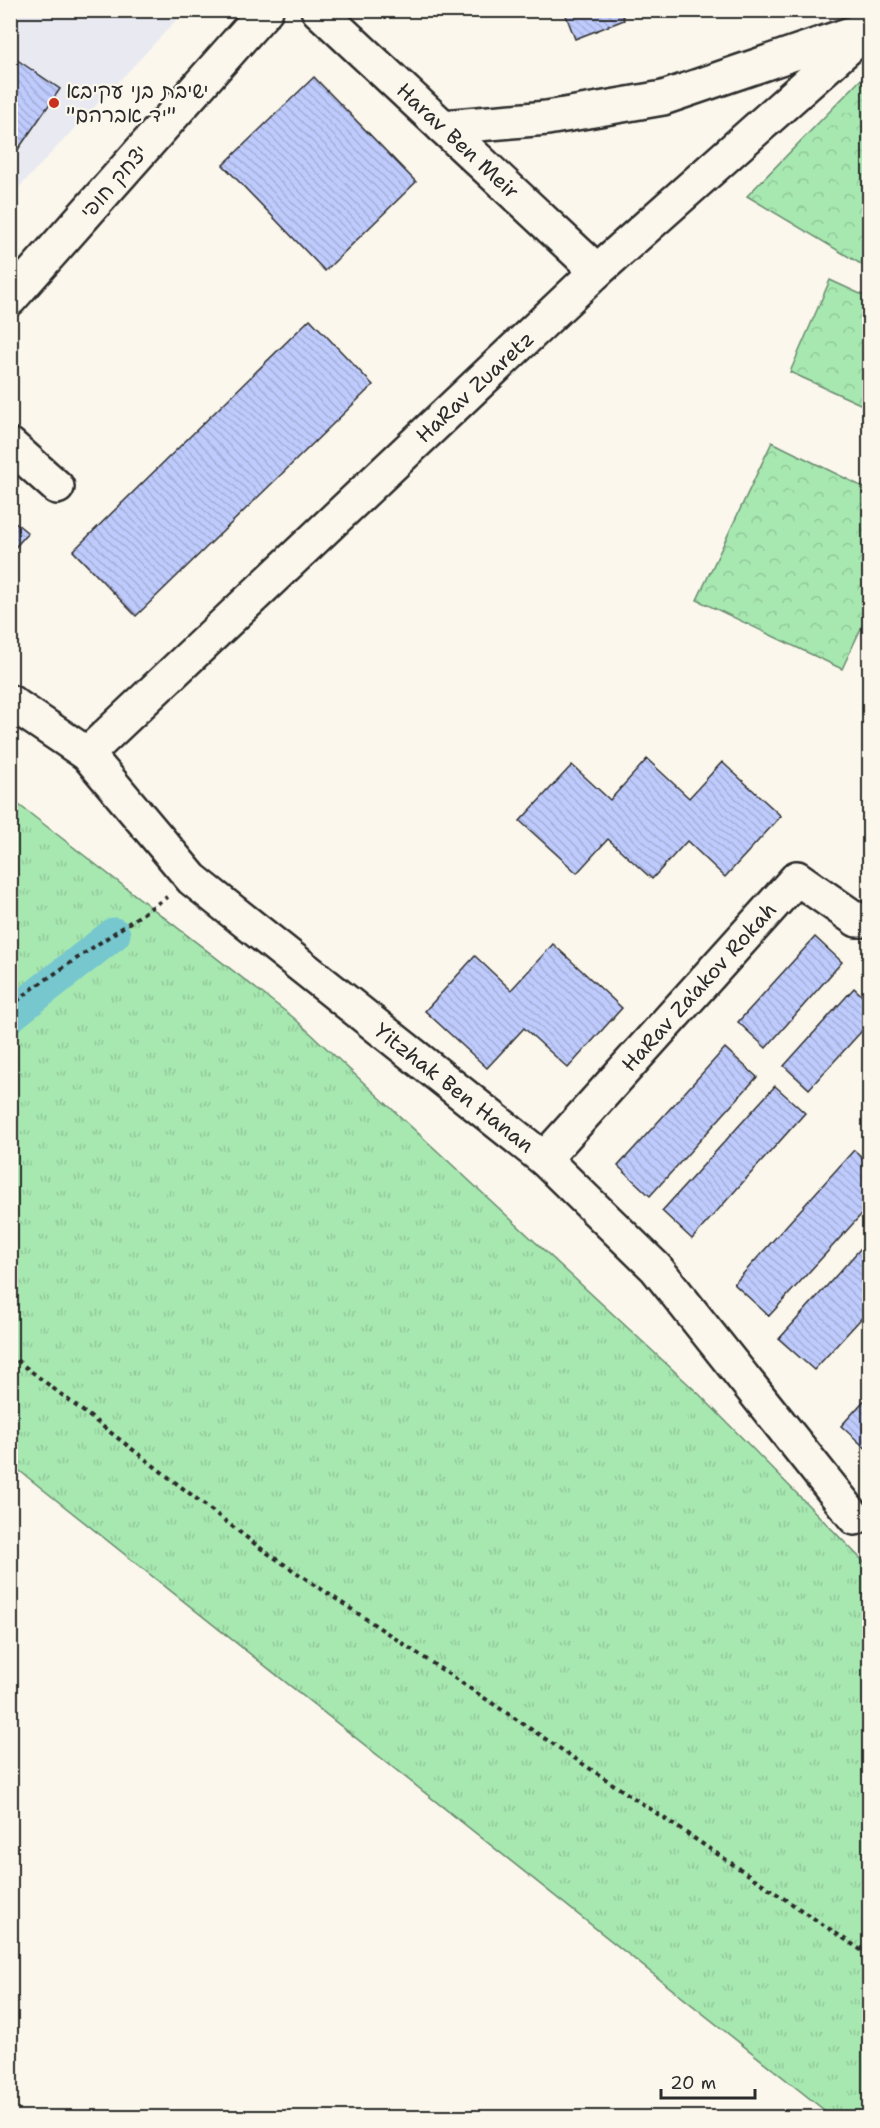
<svg xmlns="http://www.w3.org/2000/svg" width="880" height="2128" font-family="'Shantell Sans','Playpen Sans Hebrew',sans-serif">
<style>
.built{fill:#e9eaf1}
.grass{fill:url(#grass-tufts);stroke:#698a6e;stroke-width:1.5}
.park{fill:url(#park-crowns);stroke:#698a6e;stroke-width:1.5}
.lines{fill:none;stroke-linecap:round;stroke-linejoin:round}
.canal{stroke:#76c7ce;stroke-width:33}
.building{fill:url(#building-back-hatch);stroke:#2b2b2b;stroke-width:1.5}
.minor-casing{stroke:#2b2b2b;stroke-width:38}
.path{stroke:#2b2b2b;stroke-width:4;stroke-dasharray:4.5 4.5;stroke-linecap:butt}
.minor{stroke:#fbf7ec;stroke-width:33}
.poi-dot{fill:#c8321e;stroke:#fbf7ec;stroke-width:2}
.labels{text-anchor:middle;dominant-baseline:central;stroke-width:4.5;stroke-linejoin:round;paint-order:stroke}
.poi-label{font-size:21px;fill:#2b2b2b;stroke:#fbf7ec;text-anchor:start}
.street-label{font-size:21px;fill:#2b2b2b;stroke:#fbf7ec}
</style>
<defs>
<pattern id="grass-tufts" width="24" height="20" patternUnits="userSpaceOnUse" patternTransform="scale(1.5)"><rect width="24" height="20" fill="#a7e8b1"/><path d="M3 7l-1-3M5 7V3M7 7l1-3M15 17l-1-3M17 17v-4M19 17l1-3" fill="none" stroke="#90c798"/></pattern>
<pattern id="park-crowns" width="20" height="18" patternUnits="userSpaceOnUse" patternTransform="scale(1.5)"><rect width="20" height="18" fill="#a7e8b1"/><path d="M2 6a3 3 0 1 1 6 0M12 15a3 3 0 1 1 6 0" fill="none" stroke="#90c798"/></pattern>
<pattern id="building-back-hatch" width="6" height="6" patternUnits="userSpaceOnUse" patternTransform="scale(1.5)"><rect width="6" height="6" fill="#becbfc"/><path d="M-1 5l2 2M0 0l6 6M5-1l2 2" fill="none" stroke="#a3aed8"/></pattern>
</defs>
<rect width="100%" height="100%" fill="#fbf7ec"/>
<filter id="ink" filterUnits="userSpaceOnUse"><feTurbulence type="fractalNoise" baseFrequency=".0167" numOctaves="2"/><feDisplacementMap in="SourceGraphic" scale="12" xChannelSelector="R" yChannelSelector="G"/><feConvolveMatrix kernelMatrix="1 2 1 2 8 2 1 2 1" color-interpolation-filters="sRGB"/></filter>
<g filter="url(#ink)">
<polygon class="built" points="11,11 185,11 11,196"/>
<polygon class="grass" points="10,798 294,1018 699,1394 869,1567 869,2117 833,2117 11,1464"/>
<g class="park">
<polygon points="869,71 869,269 747,196"/>
<polygon points="830,280 869,298 869,408 790,372"/>
<polygon points="772,442 869,490 869,611 842,669 697,600"/>
</g>
<g class="lines">
<polyline class="canal" points="10,1016 114,934"/>
</g>
<g class="building">
<polygon points="564,10 621,10 624,20 575,39"/>
<polygon points="10,55 60,89 10,161"/>
<polygon points="314,77 416,182 325,271 223,165"/>
<polygon points="310,319 373,385 136,616 73,551"/>
<polygon points="10,518 28,533 10,553"/>
<polygon points="647,759 689,798 722,762 781,816 725,877 687,841 652,879 608,839 577,873 520,821 572,765 610,800"/>
<polygon points="815,937 842,962 766,1048 738,1022"/>
<polygon points="553,944 622,1008 568,1068 524,1028 487,1068 425,1011 475,956 511,990"/>
<polygon points="854,988 870,1003 870,1022 809,1089 784,1066"/>
<polygon points="725,1048 757,1077 650,1196 618,1166"/>
<polygon points="775,1086 805,1113 692,1239 662,1211"/>
<polygon points="854,1150 870,1164 870,1205 769,1316 734,1284"/>
<polygon points="870,1238 870,1309 814,1370 779,1339"/>
<polygon points="870,1394 870,1452 841,1426"/>
</g>
<g class="lines">
<defs>
<g id="minor">
<polyline points="318,10 597,271"/>
<polyline points="443,127 547,118 663,98 856,32"/>
<polyline points="10,299 266,10"/>
<polyline points="10,445 57,487"/>
<polyline points="10,702 87,754 192,879 544,1159 656,1268 855,1518"/>
<polyline points="87,754 597,271 870,28"/>
<polyline points="544,1159 797,878 857,920 870,920"/>
</g>
</defs>
<use href="#minor" class="minor-casing"/>
<g class="path">
<polyline points="10,1007 32,989 167,897"/>
<polyline points="10,1355 263,1550 870,1956"/>
</g>
<use href="#minor" class="minor"/>
</g>
</g>
<circle class="poi-dot" cx="54" cy="103" r="6"/>
<g class="labels">
<g class="poi-label">
<text x="66" y="91">ישיבת בני עקיבא<tspan x="66" dy="24">"יד אברהם"</tspan></text>
</g>
<g class="street-label">
<text transform="translate(458 141) rotate(43)">Harav Ben Meir</text>
<text transform="translate(114 182) rotate(-49)">יצחק חופי</text>
<text transform="translate(475 387) rotate(-43)">HaRav Zuaretz</text>
<text transform="translate(699 987) rotate(-48)">HaRav Za'akov Rokah</text>
<text transform="translate(454 1088) rotate(38)">Yitzhak Ben Hanan</text>
</g>
</g>
<rect width="880" height="2128" fill="none" stroke="#fbf7ec" stroke-width="36"/>
<rect x="18" y="18" width="844" height="2092" fill="none" stroke="#2b2b2b" stroke-width="2" filter="url(#ink)"/>
<path d="M661 2089v9h94v-9" fill="none" stroke="#2b2b2b" stroke-width="3"/>
<text x="670" y="2089" font-size="18" fill="#2b2b2b" stroke="#fbf7ec" stroke-width="4.5" paint-order="stroke">20 m</text>
</svg>
